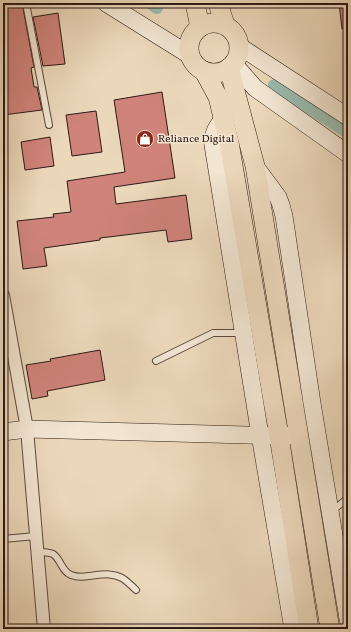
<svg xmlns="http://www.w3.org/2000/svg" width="351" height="632" font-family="Vollkorn,serif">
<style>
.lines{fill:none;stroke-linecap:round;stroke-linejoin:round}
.canal{stroke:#98baad;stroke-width:12}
.building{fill:#cf837a;stroke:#2d1b14}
.lane-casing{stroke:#5c4a3e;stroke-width:8}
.street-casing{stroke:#5c4a3e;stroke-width:14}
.secondary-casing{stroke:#2d1b14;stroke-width:18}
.primary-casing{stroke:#2d1b14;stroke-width:20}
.lane{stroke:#f2e5d2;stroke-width:6}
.street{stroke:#f2e5d2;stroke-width:12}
.secondary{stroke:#f2e5d2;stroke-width:17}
.primary{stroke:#ebd7ba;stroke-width:19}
.labels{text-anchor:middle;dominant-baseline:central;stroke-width:3;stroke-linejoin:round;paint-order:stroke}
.poi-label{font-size:11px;fill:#2d1b14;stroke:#f2e5d2;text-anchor:start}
</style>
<rect width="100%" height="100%" fill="#ebd7ba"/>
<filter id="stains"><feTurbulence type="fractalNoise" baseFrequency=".005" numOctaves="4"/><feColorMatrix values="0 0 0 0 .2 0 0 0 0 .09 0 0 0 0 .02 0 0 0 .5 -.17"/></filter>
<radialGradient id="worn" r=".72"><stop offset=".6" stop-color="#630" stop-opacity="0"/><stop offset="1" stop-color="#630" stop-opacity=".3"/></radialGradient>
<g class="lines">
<g class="canal">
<polyline points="150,3 157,8"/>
<polyline points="274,85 348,133"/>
</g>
</g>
<g class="building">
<polygon points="3,3 22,3 34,67 31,68 34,87 37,87 42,110 3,115"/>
<polygon points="339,3 348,3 348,29 342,29"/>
<polygon points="58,13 65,64 43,66 33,17"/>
<polygon points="162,92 175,178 114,187 116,204 186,195 192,239 168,242 166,230 100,238 100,240 44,248 47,266 23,269 17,221 54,217 53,214 71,212 67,181 125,172 114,100"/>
<polygon points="96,111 102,152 72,156 66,115"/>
<polygon points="50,137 54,166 25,170 21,142"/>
<polygon points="100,350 105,380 47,391 48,396 32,399 26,365 51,361 50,359"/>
</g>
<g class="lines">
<defs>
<g id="lane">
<polyline points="26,3 49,125"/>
<polyline points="156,361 213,333 242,333"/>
<polyline points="332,511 348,498"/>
<polyline points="3,539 36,536"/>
<path d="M38,552C42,552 48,552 53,554C61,559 61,571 71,575C76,577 83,577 89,576C100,575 112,572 122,578C127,581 132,586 136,590"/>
</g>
<polyline id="street" points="3,295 27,429 44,629"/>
<g id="secondary">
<polyline points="106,3 191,56"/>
<polyline points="239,46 348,117"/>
<polyline points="234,64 255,88 348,154"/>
<path d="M223,119C216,128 212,134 213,145L260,435L293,629"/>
<polyline points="255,166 278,197 281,205 284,216 312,403 348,619"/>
<polyline points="3,432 27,429 279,436 299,435"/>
</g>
<g id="primary">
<polyline points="195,3 200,27"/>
<polyline points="218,3 225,25"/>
<circle cx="214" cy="48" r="25"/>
<polyline points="229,68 255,166 330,629"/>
<polyline points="204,71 218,97 229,142 279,436 309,629"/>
</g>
</defs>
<use href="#lane" class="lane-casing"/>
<use href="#street" class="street-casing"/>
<use href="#secondary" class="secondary-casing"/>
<use href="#primary" class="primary-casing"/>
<use href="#lane" class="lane"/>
<use href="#street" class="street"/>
<use href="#secondary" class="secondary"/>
<use href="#primary" class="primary"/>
</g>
<defs>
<symbol id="shop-disc" viewBox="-11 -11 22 22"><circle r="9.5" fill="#8f2418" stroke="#f2e5d2"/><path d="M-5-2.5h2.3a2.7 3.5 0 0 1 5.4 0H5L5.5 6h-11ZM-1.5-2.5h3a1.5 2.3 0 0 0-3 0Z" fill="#fff"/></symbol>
</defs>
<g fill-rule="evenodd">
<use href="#shop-disc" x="135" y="129" width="20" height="20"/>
</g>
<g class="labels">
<g class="poi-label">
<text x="158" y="139">Reliance Digital</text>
</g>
</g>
<rect width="351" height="632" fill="none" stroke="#ebd7ba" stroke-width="16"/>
<rect x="4" y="4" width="343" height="624" fill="none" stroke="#2d1b14" stroke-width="2"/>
<rect x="8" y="8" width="335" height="616" fill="none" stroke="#2d1b14"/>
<rect width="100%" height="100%" filter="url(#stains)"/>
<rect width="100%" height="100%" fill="url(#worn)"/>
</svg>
